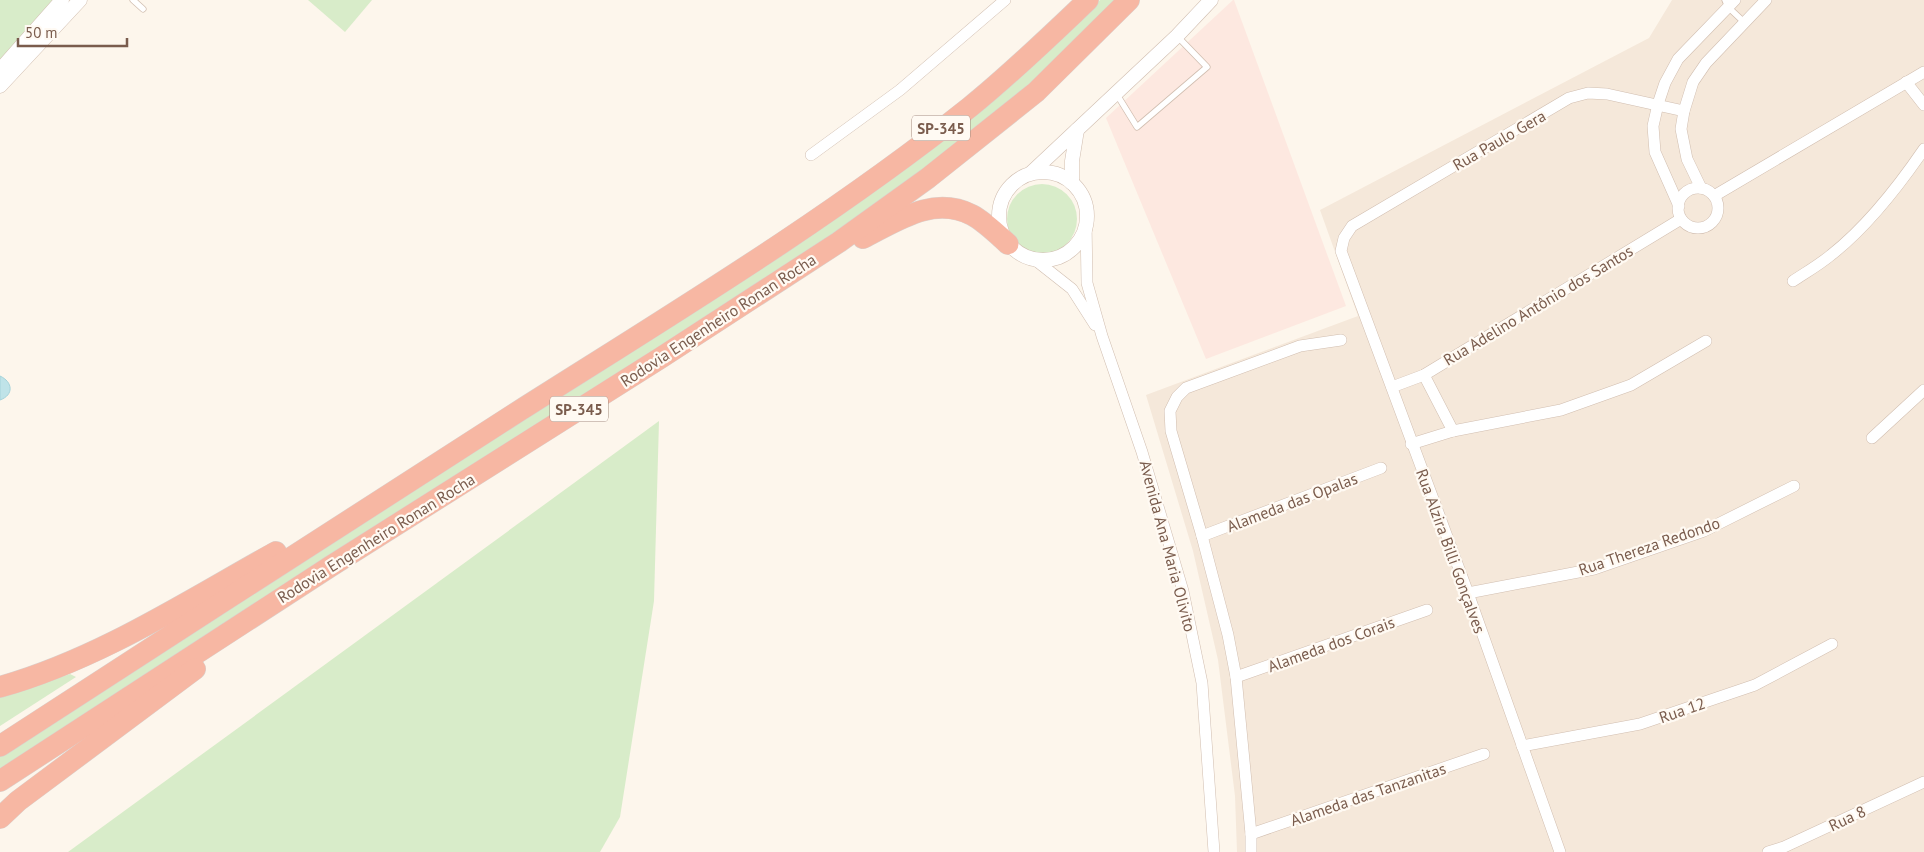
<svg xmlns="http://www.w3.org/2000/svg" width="1924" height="852" font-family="'PT Sans',sans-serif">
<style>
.residential{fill:#f5e8da}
.commercial{fill:#fde8e0}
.green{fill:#d8ecc9}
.water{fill:#bfe3e8;stroke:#a5d3da}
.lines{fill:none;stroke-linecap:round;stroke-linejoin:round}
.service-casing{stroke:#d1beb0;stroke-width:7}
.minor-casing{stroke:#d1beb0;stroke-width:12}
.tertiary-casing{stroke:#d1beb0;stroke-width:15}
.motorway-casing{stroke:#dad1cd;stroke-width:22}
.service{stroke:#fff;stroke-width:5.5}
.minor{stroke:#fff;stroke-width:11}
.tertiary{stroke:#fff;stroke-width:14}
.motorway{stroke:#f7b7a3;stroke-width:21}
.labels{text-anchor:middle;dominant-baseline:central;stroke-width:4.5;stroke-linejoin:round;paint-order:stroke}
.shield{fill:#fffaf3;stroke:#a28b7f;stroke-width:1}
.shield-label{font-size:15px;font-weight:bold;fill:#7a5c4d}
.street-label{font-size:16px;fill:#7a5c4d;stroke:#fffaf3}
</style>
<rect width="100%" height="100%" fill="#fdf6ec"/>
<polygon class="residential" points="1672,0 1924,0 1924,852 1237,852 1235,796 1218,660 1193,551 1146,395 1358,316 1320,210 1649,38"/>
<polygon class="commercial" points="1233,0 1234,0 1346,306 1206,359 1106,118"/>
<g class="green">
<polygon points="0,0 54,0 0,62"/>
<polygon points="308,0 372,0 345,32"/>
<polygon points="1100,0 1119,0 1048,68 988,119 930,165 799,258 0,769 0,754 318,549 1044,54"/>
<circle cx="1042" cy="219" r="35"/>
<polygon points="659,421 654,601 620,817 600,852 68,852"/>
<polygon points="70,674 76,677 0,726 0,697"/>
</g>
<path class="water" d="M0,376C13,382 14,395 0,400Z"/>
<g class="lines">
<defs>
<g id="service">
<polyline points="133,0 143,9"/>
<polyline points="1725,0 1728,7 1745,23"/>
<polyline points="1116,93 1137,127 1207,67 1177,36"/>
</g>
<g id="minor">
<polyline points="1906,82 1924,105"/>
<polyline points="811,155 900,90 1005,0"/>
<polyline points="1701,188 1687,159 1681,129 1684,111 1693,82 1706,63 1766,0"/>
<circle cx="1698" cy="208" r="20"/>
<polyline points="1714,196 1924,72"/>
<polyline points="1679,206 1655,152 1653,126 1658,104 1665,83 1678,59 1735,0"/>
<polyline points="1086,221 1087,283 1102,336 1142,452 1183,591 1202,683 1214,852"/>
<polyline points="1034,259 1072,289 1095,325"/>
<path d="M1793,281C1805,273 1819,265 1831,255C1868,226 1898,187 1924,149"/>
<polyline points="1424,375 1453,431"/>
<polyline points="1392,387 1424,375 1681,219"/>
<polyline points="1872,438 1924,390"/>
<polyline points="1411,444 1453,431 1561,410 1631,385 1706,341"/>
<polyline points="1202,536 1381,468"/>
<polyline points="1468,593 1594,569 1704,531 1794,486"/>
<polyline points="1236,677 1427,610"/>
<polyline points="1522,746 1640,724 1755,685 1832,644"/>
<polyline points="1251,834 1484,754"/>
<polyline points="1251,852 1251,834 1236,677 1228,635 1202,536 1171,431 1170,411 1177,397 1186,388 1300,346 1341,340"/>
<polyline points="1560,852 1468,593 1341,251 1344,238 1352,226 1569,98 1588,93 1607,94 1684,111"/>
<polyline points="1768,852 1784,847 1924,782"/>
</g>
<g id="tertiary">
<polyline points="0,70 62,0"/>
<polyline points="0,86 80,0"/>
<circle cx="1043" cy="216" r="44"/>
<polyline points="1031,173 1177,36 1211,0"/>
<polyline points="1072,183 1072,161 1077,130"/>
</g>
<g id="motorway">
<path d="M863,238C897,221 933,195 972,215C985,222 997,234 1008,244"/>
<path d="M0,687C99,659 186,602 276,552"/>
<path d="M0,746C173,634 345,522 519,411C672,314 828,220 970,107C1011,74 1049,37 1088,0"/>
<polyline points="0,781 331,566 662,357 839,242 928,178 1036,92 1129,0"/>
<polyline points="0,818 18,801 195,669"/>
</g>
</defs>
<use href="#service" class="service-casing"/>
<use href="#minor" class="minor-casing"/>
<use href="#tertiary" class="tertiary-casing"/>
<use href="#motorway" class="motorway-casing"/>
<use href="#service" class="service"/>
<use href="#minor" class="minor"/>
<use href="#tertiary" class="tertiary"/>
<use href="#motorway" class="motorway"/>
</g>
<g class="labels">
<g class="shield">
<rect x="912" y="115.5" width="58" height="25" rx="4"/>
<rect x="550" y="396.5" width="58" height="25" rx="4"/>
</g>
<g class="shield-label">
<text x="941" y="128">SP-345</text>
<text x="579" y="409">SP-345</text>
</g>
<g class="street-label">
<text transform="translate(1499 140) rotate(-30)">Rua Paulo Gera</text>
<text transform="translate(1538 305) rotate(-31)">Rua Adelino Antônio dos Santos</text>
<text transform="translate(718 320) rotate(-33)">Rodovia Engenheiro Ronan Rocha</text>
<text transform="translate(1292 502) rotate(-21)">Alameda das Opalas</text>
<text transform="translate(376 538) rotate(-32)">Rodovia Engenheiro Ronan Rocha</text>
<text transform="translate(1168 546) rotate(75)">Avenida Ana Maria Olivito</text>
<text transform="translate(1649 546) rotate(-19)">Rua Thereza Redondo</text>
<text transform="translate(1451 551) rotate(70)">Rua Alzira Billi Gonçalves</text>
<text transform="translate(1331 644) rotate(-20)">Alameda dos Corais</text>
<text transform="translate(1682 710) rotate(-19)">Rua 12</text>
<text transform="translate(1368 794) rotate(-19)">Alameda das Tanzanitas</text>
<text transform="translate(1847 818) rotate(-25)">Rua 8</text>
</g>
</g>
<path d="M18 38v8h109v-8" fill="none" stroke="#7a5c4d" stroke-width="2.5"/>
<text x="25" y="38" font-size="15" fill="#7a5c4d" stroke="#fffaf3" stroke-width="4" paint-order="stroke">50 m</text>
</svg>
